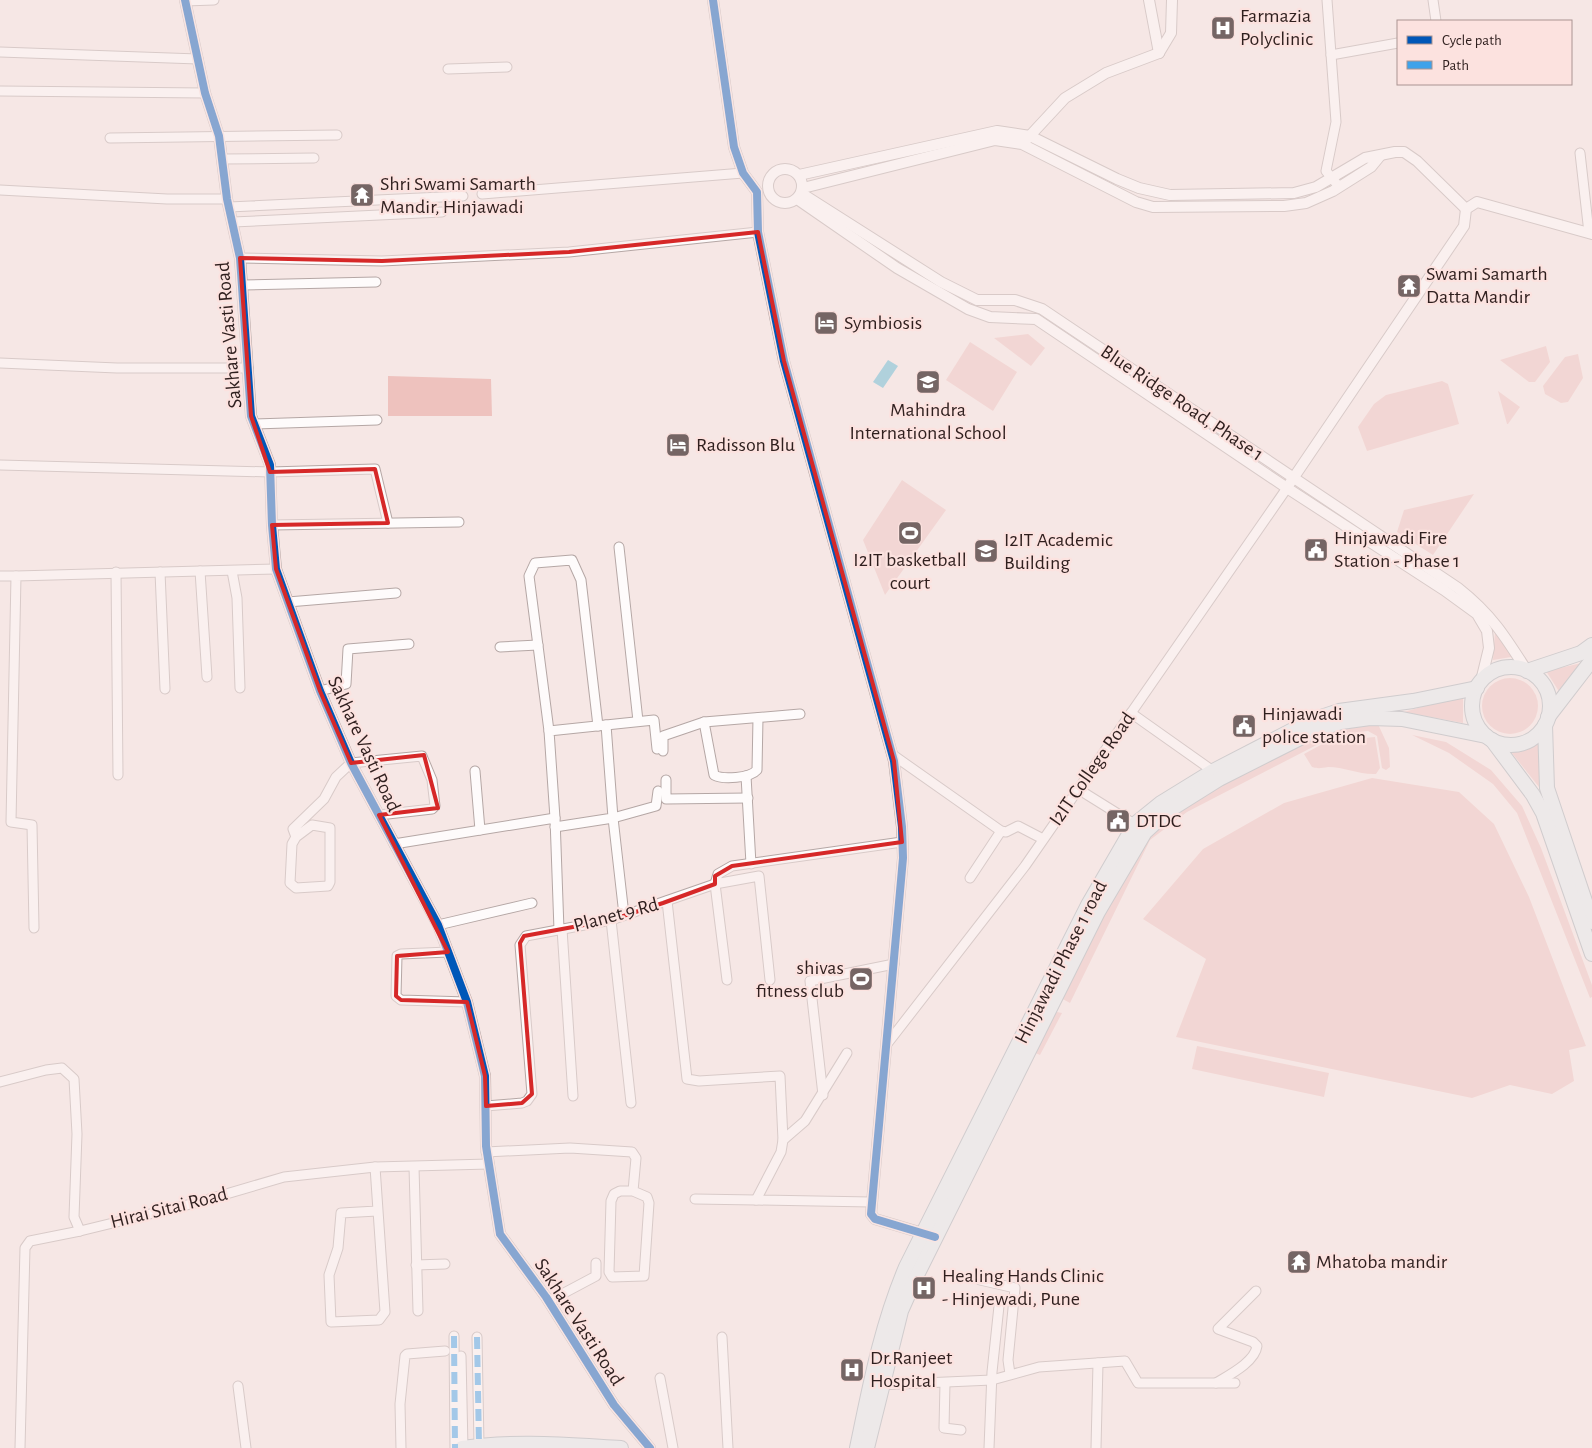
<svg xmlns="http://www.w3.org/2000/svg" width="1592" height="1448" font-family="'Alegreya Sans',sans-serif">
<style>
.green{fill:#eec2be}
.water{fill:#5bb6d1}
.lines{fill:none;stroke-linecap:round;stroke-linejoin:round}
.minor-casing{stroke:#b5a7a5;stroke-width:11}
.tertiary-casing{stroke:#b5a7a5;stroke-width:12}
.primary-casing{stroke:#a2abb0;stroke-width:16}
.minor{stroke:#fefbfb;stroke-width:9}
.tertiary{stroke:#fefbfb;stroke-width:10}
.primary{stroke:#e2eaed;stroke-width:14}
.quiet{stroke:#3ea2ea;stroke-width:6;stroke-dasharray:12 6;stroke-linecap:butt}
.cycleway-casing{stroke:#fce2df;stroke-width:11}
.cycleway{stroke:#0057b8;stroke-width:8}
.marked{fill:none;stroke:#d62828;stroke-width:4;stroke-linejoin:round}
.labels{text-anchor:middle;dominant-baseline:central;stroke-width:4.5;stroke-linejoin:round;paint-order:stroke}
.poi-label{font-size:20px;fill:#2f1f1e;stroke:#fce2df;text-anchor:start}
.street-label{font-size:20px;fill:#2f1f1e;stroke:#fce2df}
</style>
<rect width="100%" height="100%" fill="#f6e7e5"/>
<g class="green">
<polygon points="1028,334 1045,348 1031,366 994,338"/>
<polygon points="970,342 1017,372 993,411 946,380"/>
<polygon points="1546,346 1550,362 1535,382 1529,382 1500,360"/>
<polygon points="1578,354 1583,378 1568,402 1561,403 1545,394 1543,386 1565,357"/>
<polygon points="388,376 491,379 492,416 388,416"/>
<polygon points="1442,381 1448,384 1459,424 1367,451 1358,427 1374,404 1386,395"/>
<polygon points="1498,391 1520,407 1508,424 1507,424"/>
<polygon points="902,480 946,510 885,595 863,540"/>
<polygon points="1474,494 1433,555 1397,532 1404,510"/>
<polygon points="1495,631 1512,656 1511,657 1493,660"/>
<polygon points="1582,663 1560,693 1546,671"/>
<circle cx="1510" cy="706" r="28"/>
<polygon points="1463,695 1463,723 1404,712"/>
<polygon points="1377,722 1389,748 1390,767 1386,770 1382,768 1377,736 1368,731 1336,735 1187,812 1150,840 1070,1003 1059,997 1144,839 1189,803 1324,731"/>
<polygon points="1412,735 1446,742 1491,770 1522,806 1541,848 1592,985 1592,997 1590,998 1517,813 1493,784 1449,753"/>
<path d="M1375,737L1380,768L1376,774C1360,775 1344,767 1328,767C1322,768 1318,769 1312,767L1304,754L1328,741Z"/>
<polygon points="1537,744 1540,744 1539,787 1511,752 1527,749"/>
<polygon points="1372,778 1459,792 1494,824 1529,897 1586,1046 1569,1050 1574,1081 1552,1094 1510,1085 1472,1098 1176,1037 1206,959 1143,919 1203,849 1284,803"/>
<polygon points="1057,1012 1062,1013 1040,1055 1031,1051 1051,1013"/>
<polygon points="1197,1046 1329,1073 1324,1097 1192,1069"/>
</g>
<polygon class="water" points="888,360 898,366 883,388 873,382"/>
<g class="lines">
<defs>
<g id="minor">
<polyline points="1327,0 1336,122 1326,171 1336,183"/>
<polyline points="1433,0 1436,21"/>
<polyline points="185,1 214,0"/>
<polyline points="0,52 198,59"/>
<polyline points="1331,55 1398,43"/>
<polyline points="448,69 507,67"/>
<polyline points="0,91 205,93"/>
<polyline points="110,138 337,135"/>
<polyline points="1580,153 1589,233"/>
<polyline points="222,159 314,158"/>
<polyline points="0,190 167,199 227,199"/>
<polyline points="482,194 743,173"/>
<polyline points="229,207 463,196"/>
<polyline points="233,222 442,212"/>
<polyline points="240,258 382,261 569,252 758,232"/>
<polyline points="242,285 376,282"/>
<polyline points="0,363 117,368 248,368"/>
<polyline points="255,424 377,420"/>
<polyline points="0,465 270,472 375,469 388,523"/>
<polyline points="272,525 459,522"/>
<polyline points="619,547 638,721"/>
<polyline points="200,571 207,677"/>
<polyline points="232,571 237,598 240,688"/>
<polyline points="116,572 118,775"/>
<polyline points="160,572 165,689"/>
<polyline points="0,576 16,576"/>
<polyline points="288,602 396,593"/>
<polyline points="500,647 538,645"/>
<polyline points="320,691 346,684 348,649 409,644"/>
<polyline points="1131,713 1213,771"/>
<path d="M704,722L714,775C723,780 750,778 757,770L758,718"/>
<polyline points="606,725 654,720 657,749"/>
<polyline points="549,731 529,576 535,563 572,560 581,580 598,726"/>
<polyline points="663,751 663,736 704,722 800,714"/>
<polyline points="893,755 1001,831 1006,832 1018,826 1043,839"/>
<polyline points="475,771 480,830"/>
<polyline points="746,776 751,864"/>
<polyline points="666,780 666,799 748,798"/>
<polyline points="1078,789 1139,827"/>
<polyline points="555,818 549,731 606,725 613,818 555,827"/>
<polyline points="296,837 312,825 330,828 330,882 328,886 296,888 290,883 292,844 296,837 293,829 324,799 336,777 351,763 422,756 432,780 435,806 432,809 379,815"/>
<polyline points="394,844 555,818 559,930"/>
<polyline points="970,878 1001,831"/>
<polyline points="667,901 687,1079 699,1081 780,1076 783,1140 781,1152 756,1200 871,1202"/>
<polyline points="624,915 613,818 656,806 658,791"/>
<polyline points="611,920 631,1103"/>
<polyline points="438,925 532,903"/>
<polyline points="34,928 32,825 11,822 16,576 276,569"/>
<polyline points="562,929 573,1096"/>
<polyline points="448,952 401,954 397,956 396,996 401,1000 467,1002"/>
<polyline points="727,980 715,884 718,874 732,866 902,842"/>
<polyline points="887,1044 1025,866 1287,488"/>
<polyline points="0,1082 46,1070 62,1068 74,1079 77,1134 74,1217 80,1231 199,1202 284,1177 375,1167 489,1164"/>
<polyline points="823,1095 810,981 894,964"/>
<polyline points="486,1106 522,1103 527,1101 532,1094 520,945 526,936 611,920 715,884 759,876 770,980"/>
<polyline points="783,1140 805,1121 847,1053"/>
<polyline points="486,1152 570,1148 632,1152 636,1158 633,1191 620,1191 614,1194 611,1201 609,1272 612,1277 644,1276 649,1203 647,1197 633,1191"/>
<polyline points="375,1167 385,1312 379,1320 331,1322 329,1275 338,1248 341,1213 377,1211"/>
<polyline points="414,1167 418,1311"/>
<polyline points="695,1199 756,1200"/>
<polyline points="416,1265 445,1264"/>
<polyline points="980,1280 1015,1288 1008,1360 1010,1374"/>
<polyline points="549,1301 596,1276 596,1263"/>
<polyline points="454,1336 455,1448"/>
<polyline points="477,1337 479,1445"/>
<polyline points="722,1337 728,1448"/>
<polyline points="461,1356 463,1448"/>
<polyline points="660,1378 673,1448"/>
<polyline points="945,1383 944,1428 961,1430"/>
<path d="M1216,1383C1229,1375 1255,1362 1257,1346L1253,1342L1218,1329L1256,1291"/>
<polyline points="878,1385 992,1380 1039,1367 1125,1361 1138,1383 1235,1383"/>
<polyline points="238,1386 246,1448"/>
<polyline points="20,1448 25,1248 30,1241 80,1231"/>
<polyline points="401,1448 400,1404 405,1356 407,1354 445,1351"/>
<polyline points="989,1448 992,1372 999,1306"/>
<polyline points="1096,1448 1098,1363"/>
</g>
<g id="tertiary">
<polyline points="185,0 205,93 219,136 227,199 240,258 251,416 270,465 272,525 276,569 320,691 351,763 438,925 467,1002 485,1076 486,1146 500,1234 546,1297 614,1405 650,1448"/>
<polyline points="713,0 734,147 743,173 757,192 758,232 784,361 894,761 902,827 903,858 871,1214 875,1219 929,1235"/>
<polyline points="1149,0 1159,53"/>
<polyline points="1159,53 1171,33 1172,0"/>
<polyline points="1026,140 1065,98 1106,73 1159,53"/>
<circle cx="785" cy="186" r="17"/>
<polyline points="799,175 997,131 1030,136 1117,179 1139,188 1170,195 1294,193 1316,187 1365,158 1395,152 1404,152 1417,161 1466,209"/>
<polyline points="803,188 995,140 1022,144 1136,202 1153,207 1284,206 1306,203 1333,191 1371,167 1380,156"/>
<path d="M801,193L941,282L977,300H1015L1042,309L1458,588C1491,614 1505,636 1527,671"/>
<polyline points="797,199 897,268 968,309 990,317 1036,319 1287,488 1444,590 1477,614 1487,631 1489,648 1481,681"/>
<polyline points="1290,483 1464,226 1466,209 1477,202 1592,234"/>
</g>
<g id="primary">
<circle cx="1511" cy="706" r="39"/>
<polyline points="1527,671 1581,653 1592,645"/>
<polyline points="1548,717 1592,660"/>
<polyline points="1545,725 1547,788 1592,922"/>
<polyline points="1492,740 1533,795 1543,813 1592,954"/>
<path d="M462,1448C515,1440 568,1445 621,1448"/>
<path d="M857,1448C870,1386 881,1326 906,1267L1088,905L1135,824L1161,803L1213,771L1312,720L1339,711L1413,701L1477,688"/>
<polyline points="867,1448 901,1311 918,1273 1098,912 1145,832 1168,811 1219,779 1316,730 1341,722 1370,718 1402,719 1486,736"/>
</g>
</defs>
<use href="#minor" class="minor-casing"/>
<use href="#tertiary" class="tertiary-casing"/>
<use href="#primary" class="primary-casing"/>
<use href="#minor" class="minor"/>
<use href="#tertiary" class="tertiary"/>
<use href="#primary" class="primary"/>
<g class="quiet">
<polyline points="454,1336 455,1448"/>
<polyline points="477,1337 479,1445"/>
</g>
<defs>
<g id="cycleway">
<polyline points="185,0 205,93 219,136 227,199 240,258 251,416 270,465 272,525 276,569 320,691 351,763 438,925 467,1002 485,1076 486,1146 500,1234 546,1297 614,1405 650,1448"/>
<polyline points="713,0 734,147 743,173 757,192 758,232 784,361 894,761 902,827 903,858 871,1214 875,1219 935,1237"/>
</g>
</defs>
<use href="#cycleway" class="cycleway-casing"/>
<use href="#cycleway" class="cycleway"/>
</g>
<path d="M0 0H1592V1448H0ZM758,232L784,361L894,761L902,842L732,866L715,876V884L663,903L611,920L524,936L520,943L532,1094L522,1103L486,1106L485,1076L467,1002L401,1000L396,996L397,956L448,952L379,815L438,808L424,755L351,763L320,691L276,569L272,525L388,523L375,469L270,472L251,416L240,258L382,261L569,252Z" fill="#f6e7e5" fill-opacity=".55" fill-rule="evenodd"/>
<path class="marked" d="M758,232L784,361L894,761L902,842L732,866L715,876V884L663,903L611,920L524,936L520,943L532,1094L522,1103L486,1106L485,1076L467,1002L401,1000L396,996L397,956L448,952L379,815L438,808L424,755L351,763L320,691L276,569L272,525L388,523L375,469L270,472L251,416L240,258L382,261L569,252Z"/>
<defs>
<symbol id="hospital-square" viewBox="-11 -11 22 22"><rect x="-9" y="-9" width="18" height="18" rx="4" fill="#756564" stroke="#fce2df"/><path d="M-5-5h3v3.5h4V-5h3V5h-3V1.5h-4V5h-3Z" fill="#fff"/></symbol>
<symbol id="temple-square" viewBox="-11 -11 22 22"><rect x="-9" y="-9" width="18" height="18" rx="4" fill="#756564" stroke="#fce2df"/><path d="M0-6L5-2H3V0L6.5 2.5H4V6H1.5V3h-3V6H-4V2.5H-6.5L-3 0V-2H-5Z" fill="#fff"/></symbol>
<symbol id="hotel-square" viewBox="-11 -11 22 22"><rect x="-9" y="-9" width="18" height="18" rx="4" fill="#756564" stroke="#fce2df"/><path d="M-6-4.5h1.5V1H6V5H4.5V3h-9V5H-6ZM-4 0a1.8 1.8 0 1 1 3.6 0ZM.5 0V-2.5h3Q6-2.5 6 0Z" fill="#fff"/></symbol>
<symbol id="school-square" viewBox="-11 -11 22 22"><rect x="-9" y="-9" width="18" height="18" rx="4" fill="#756564" stroke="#fce2df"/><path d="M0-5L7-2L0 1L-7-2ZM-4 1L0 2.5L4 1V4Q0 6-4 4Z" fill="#fff"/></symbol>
<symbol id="stadium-square" viewBox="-11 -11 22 22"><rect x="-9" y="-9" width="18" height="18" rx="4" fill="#756564" stroke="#fce2df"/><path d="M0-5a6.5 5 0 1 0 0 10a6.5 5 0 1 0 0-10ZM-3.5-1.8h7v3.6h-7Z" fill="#fff"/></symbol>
<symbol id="civic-square" viewBox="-11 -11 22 22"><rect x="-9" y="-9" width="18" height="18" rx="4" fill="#756564" stroke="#fce2df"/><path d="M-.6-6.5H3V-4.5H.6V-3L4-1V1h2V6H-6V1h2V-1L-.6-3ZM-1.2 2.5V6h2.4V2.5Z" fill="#fff"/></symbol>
<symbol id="university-square" viewBox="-11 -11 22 22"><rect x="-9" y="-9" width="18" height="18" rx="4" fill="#756564" stroke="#fce2df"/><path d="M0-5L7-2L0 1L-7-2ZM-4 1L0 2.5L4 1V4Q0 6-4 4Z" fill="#fff"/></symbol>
</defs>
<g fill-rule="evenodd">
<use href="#hospital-square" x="1209" y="14" width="28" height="28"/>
<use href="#temple-square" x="348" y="181" width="28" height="28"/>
<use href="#temple-square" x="1395" y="272" width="28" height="28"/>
<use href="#hotel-square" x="812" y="309" width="28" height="28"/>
<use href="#school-square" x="914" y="368" width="28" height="28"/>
<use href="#hotel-square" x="664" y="431" width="28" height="28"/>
<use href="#stadium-square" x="896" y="519" width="28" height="28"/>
<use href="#civic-square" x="1302" y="536" width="28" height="28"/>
<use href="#university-square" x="972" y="537" width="28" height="28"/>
<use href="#civic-square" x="1230" y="712" width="28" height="28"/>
<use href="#civic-square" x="1104" y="807" width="28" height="28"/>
<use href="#stadium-square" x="847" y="965" width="28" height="28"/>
<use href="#temple-square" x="1285" y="1248" width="28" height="28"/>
<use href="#hospital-square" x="910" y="1274" width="28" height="28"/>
<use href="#hospital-square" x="838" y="1356" width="28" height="28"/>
</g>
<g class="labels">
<g class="poi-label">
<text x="1240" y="16">Farmazia<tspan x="1240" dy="23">Polyclinic</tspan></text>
<text x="380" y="184">Shri Swami Samarth<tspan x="380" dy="23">Mandir, Hinjawadi</tspan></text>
<text x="1426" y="274">Swami Samarth<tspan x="1426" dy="23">Datta Mandir</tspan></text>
<text x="844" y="323">Symbiosis</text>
<text x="928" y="410" text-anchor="middle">Mahindra<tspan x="928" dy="23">International School</tspan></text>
<text x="696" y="445">Radisson Blu</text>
<text x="1334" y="538">Hinjawadi Fire<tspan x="1334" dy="23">Station - Phase 1</tspan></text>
<text x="1004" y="540">I2IT Academic<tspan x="1004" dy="23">Building</tspan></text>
<text x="910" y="560" text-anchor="middle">I2IT basketball<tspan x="910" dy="23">court</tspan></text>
<text x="1262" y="714">Hinjawadi<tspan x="1262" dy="23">police station</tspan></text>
<text x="1136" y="821">DTDC</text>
<text x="844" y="968" text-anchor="end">shivas<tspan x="844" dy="23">fitness club</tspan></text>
<text x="1316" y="1262">Mhatoba mandir</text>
<text x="942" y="1276">Healing Hands Clinic<tspan x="942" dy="23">- Hinjewadi, Pune</tspan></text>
<text x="870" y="1358">Dr.Ranjeet<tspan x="870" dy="23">Hospital</tspan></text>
</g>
<g class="street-label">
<text transform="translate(229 335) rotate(-95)">Sakhare Vasti Road</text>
<text transform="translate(1182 403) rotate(34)">Blue Ridge Road, Phase 1</text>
<text transform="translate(364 744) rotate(65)">Sakhare Vasti Road</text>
<text transform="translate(1092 769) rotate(-55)">I2IT College Road</text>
<text transform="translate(616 915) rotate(-15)">Planet 9 Rd</text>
<text transform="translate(1061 962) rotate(-63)">Hinjawadi Phase 1 road</text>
<text transform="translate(169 1208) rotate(-14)">Hirai Sitai Road</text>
<text transform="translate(579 1322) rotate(57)">Sakhare Vasti Road</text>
</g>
</g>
<rect x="1397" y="20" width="175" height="65" fill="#fce2df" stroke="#aa9492"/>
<rect x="1407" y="36" width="25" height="8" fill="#0057b8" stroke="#aa9492"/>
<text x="1442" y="45" font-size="15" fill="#2f1f1e">Cycle path</text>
<rect x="1407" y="61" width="25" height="8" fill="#3ea2ea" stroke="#aa9492"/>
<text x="1442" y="70" font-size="15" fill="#2f1f1e">Path</text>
</svg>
